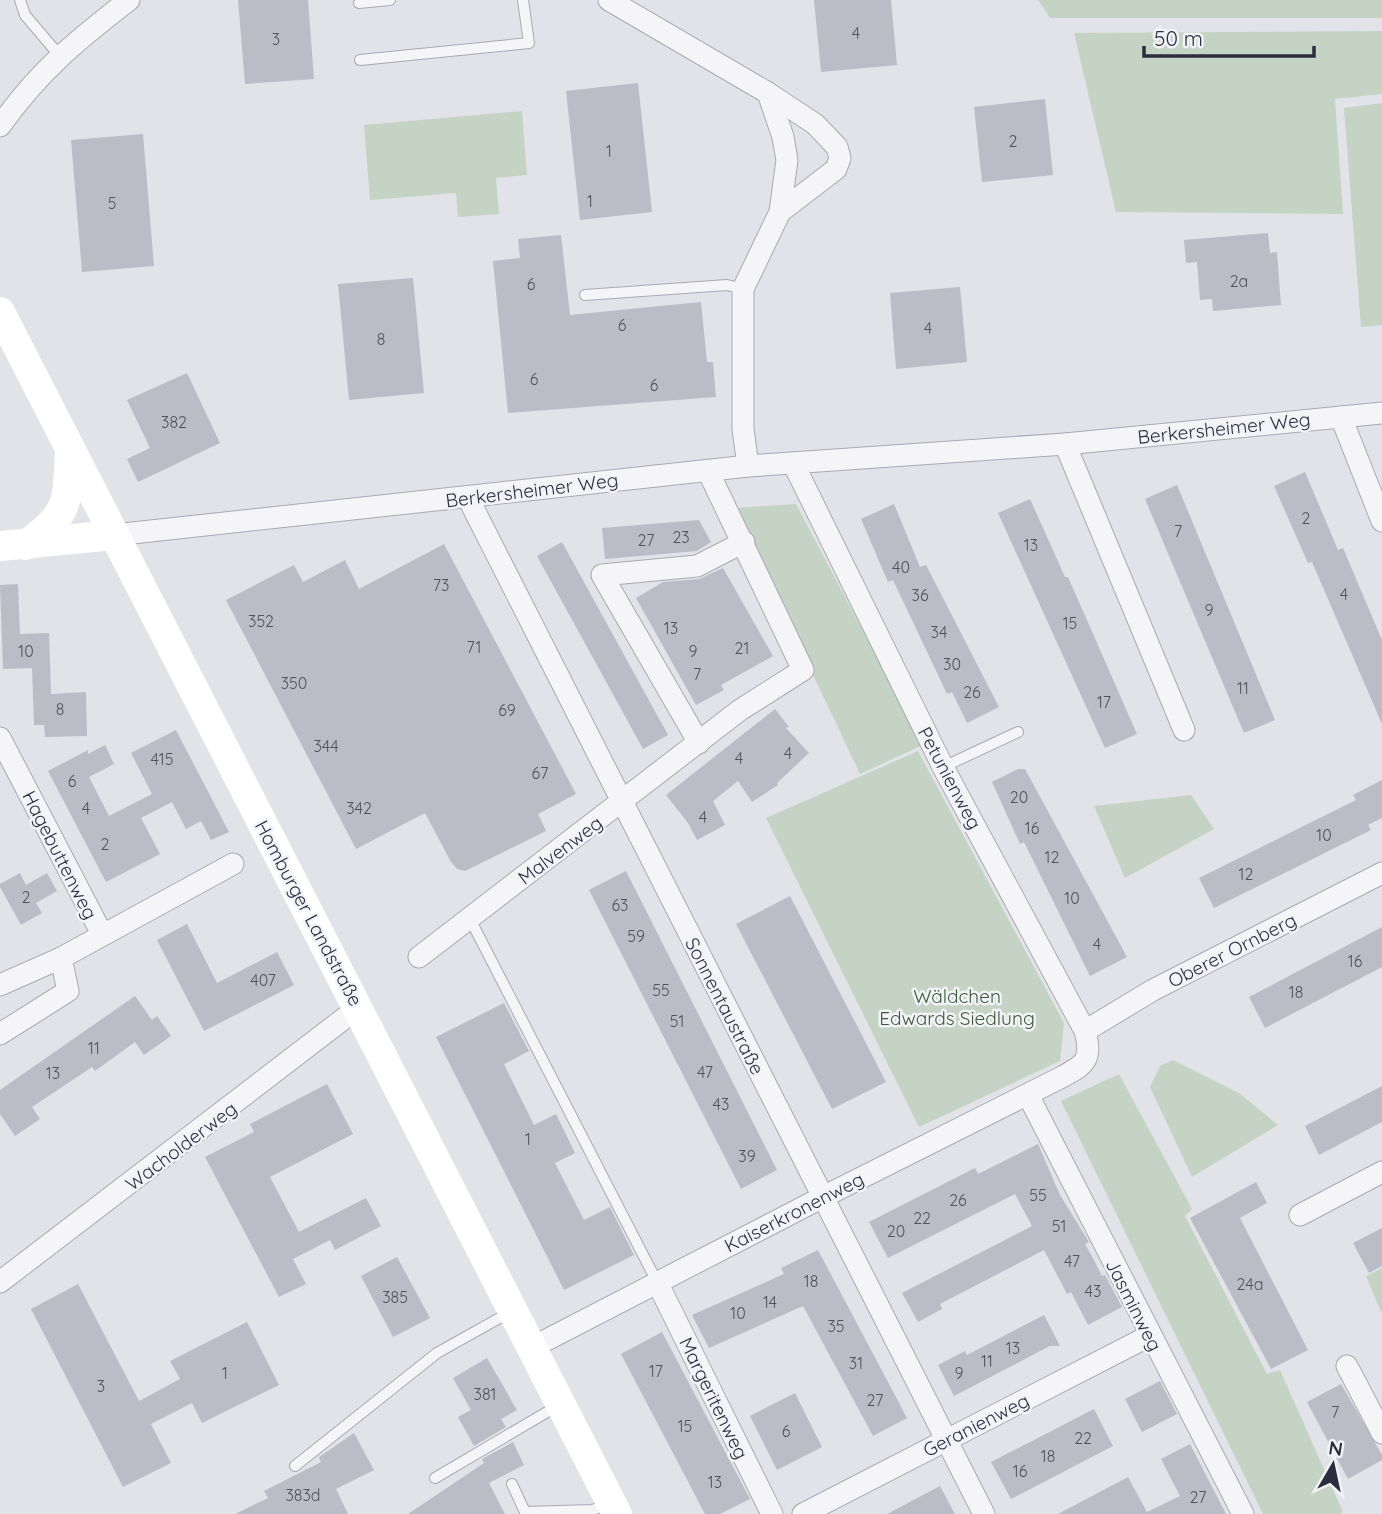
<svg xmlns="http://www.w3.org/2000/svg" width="1382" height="1514" font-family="Quicksand,sans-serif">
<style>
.green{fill:#c4d3c4}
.building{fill:#babcc6}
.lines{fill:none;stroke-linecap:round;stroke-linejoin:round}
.lane-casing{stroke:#a8a9b3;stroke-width:12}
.street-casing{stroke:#a8a9b3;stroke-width:23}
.lane{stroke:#f5f5f8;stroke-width:10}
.street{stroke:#f5f5f8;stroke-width:21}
.secondary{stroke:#fff;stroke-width:30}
.labels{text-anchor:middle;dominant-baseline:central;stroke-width:5;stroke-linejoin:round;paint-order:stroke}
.number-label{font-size:16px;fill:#505262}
.street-label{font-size:19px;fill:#2c2e40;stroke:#f2f3f7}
.park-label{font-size:19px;fill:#3a5b3b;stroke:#f2f3f7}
</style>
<rect width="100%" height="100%" fill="#e2e3e9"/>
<g class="green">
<polygon points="1038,0 1382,0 1382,18 1050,18"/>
<polygon points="1382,31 1382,94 1335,99 1343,214 1116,212 1074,33"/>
<polygon points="1382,103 1382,325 1361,327 1344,108"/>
<polygon points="522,111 527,175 496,178 499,214 458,217 456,193 370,200 364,125"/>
<polygon points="796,504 923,745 860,774 734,508"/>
<polygon points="918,751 1064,1023 1060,1061 919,1127 766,818"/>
<polygon points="1191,795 1214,829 1125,878 1094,806"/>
<polygon points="1173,1060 1239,1093 1278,1125 1192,1177 1150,1087 1160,1066"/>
<polygon points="1119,1074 1192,1209 1185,1216 1267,1374 1280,1370 1343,1512 1339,1514 1263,1514 1061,1101"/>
<polygon points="1382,1268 1382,1314 1366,1276"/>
</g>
<g class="building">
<polygon points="238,0 308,0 314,79 245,84"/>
<polygon points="814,0 891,0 897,65 821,72"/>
<polygon points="638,83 652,212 580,220 566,91"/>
<polygon points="1045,99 1053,175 982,182 974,107"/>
<polygon points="143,134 154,266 82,272 71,140"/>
<polygon points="1268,233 1270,253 1277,252 1281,305 1213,311 1212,299 1200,300 1197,262 1186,263 1184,240"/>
<polygon points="561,235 570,315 701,302 707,362 713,362 716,397 508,413 493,261 520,258 518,239"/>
<polygon points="413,278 424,393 349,400 338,284"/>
<polygon points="960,287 967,362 896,369 890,293"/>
<polygon points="187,373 220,443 138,482 127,459 150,448 127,400"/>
<polygon points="1305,472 1338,550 1343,548 1382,640 1382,724 1312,562 1308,563 1274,486"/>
<polygon points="1177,485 1275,720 1244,733 1145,499"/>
<polygon points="1030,499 1065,577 1068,577 1137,734 1105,748 998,513"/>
<polygon points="894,504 920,567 926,565 999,707 967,723 952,692 947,694 893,580 888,582 861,519"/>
<polygon points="699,520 711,542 697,551 605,559 602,528"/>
<polygon points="562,542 668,735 643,749 537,556"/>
<polygon points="444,544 576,794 538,814 546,831 465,871 457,869 451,862 425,813 356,849 226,600 294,565 303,582 345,560 359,589"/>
<polygon points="723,568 773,656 721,685 724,690 696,705 636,598 663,582 699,579"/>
<polygon points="18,584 20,634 49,633 51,694 86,692 87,736 45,737 44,725 34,725 32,668 3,669 0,585"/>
<polygon points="775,709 789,727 786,728 809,753 777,783 778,785 752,802 738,781 713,801 725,825 697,840 688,823 666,795"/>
<polygon points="176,730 229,832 211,840 201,821 186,829 172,802 141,818 160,854 106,882 48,771 88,750 88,754 105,745 114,764 89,777 109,816 152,794 131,753"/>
<polygon points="1018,769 1025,769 1127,957 1090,976 1024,842 1020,844 992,782"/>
<polygon points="1382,780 1382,818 1368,825 1371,830 1214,908 1199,878 1356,800 1353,795"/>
<polygon points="626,871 777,1170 741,1189 589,890"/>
<polygon points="20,873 26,885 47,873 57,891 36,903 42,913 21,925 0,887 0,884"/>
<polygon points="790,896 886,1082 832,1109 736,924"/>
<polygon points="187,924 217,983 277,952 294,985 204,1031 157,940"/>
<polygon points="1382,927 1382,967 1265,1028 1249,997"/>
<polygon points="135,996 152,1020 157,1016 171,1036 144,1055 135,1042 95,1071 92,1067 32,1107 40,1119 15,1136 0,1114 0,1090"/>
<polygon points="504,1003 529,1051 504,1064 534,1125 556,1114 575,1153 555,1163 584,1220 610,1207 634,1255 564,1290 436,1037"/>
<polygon points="327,1084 353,1134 270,1177 299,1232 366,1198 381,1226 335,1250 330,1240 293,1259 306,1284 279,1297 205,1157 254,1132 250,1124"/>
<polygon points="1382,1086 1382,1122 1319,1155 1305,1126"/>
<polygon points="1038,1144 1060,1195 1089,1242 1085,1244 1094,1260 1102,1276 1105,1275 1122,1307 1088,1325 1071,1292 1067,1294 1044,1250 940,1304 942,1309 918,1322 902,1293 1032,1226 1015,1194 888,1258 869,1222 975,1168 978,1174"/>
<polygon points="1256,1182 1267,1203 1240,1218 1308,1350 1271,1369 1190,1218"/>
<polygon points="1382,1228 1382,1266 1369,1273 1353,1243"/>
<polygon points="818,1250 907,1418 873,1436 803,1306 709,1348 692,1315 784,1274 781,1268"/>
<polygon points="397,1257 430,1318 393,1337 361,1276"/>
<polygon points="78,1284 139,1401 180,1379 170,1361 247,1322 279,1385 202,1423 192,1403 151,1424 171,1463 123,1487 31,1309"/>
<polygon points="1044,1315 1060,1346 1050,1346 954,1396 938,1365 965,1351 967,1355"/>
<polygon points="662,1332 750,1499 720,1514 705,1514 621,1354"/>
<polygon points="487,1358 517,1410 501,1419 506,1427 474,1446 458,1417 471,1410 453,1378"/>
<polygon points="1160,1381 1177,1414 1142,1432 1125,1399"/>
<polygon points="1341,1384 1382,1455 1382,1460 1348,1479 1307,1402"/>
<polygon points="795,1393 822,1447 777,1470 750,1416"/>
<polygon points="1094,1409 1113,1446 1011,1499 991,1462"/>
<polygon points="354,1433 374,1470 336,1489 348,1514 235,1514 268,1498 264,1491 321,1462 319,1457"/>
<polygon points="513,1442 524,1465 489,1483 505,1514 408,1514 484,1463 482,1459"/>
<polygon points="1190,1444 1226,1514 1058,1514 1128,1477 1147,1512 1180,1496 1161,1459"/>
<polygon points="940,1486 955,1514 887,1514"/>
</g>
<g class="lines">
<defs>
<g id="lane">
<polyline points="20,0 25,15 59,55"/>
<polyline points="359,3 390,0"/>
<polyline points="360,60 529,43 523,0"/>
<polyline points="585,295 727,285 743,289"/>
<polyline points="943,767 1018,732"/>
<polyline points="470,919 657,1282"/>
<polyline points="295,1466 437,1353 512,1311"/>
<polyline points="435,1478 559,1405"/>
<polyline points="512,1484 525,1512 593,1510 608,1503"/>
</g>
<g id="street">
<polyline points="609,0 768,93 783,137 787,160 780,212"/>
<path d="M0,126C39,71 76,41 129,0"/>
<polyline points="1341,417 1382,521"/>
<polyline points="1065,444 1184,730"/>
<polyline points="748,466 743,429 743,289 780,212 836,169 840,158 837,147 815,124 768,93"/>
<polyline points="468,498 984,1514"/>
<polyline points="114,535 748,466 1065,444 1382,413"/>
<polyline points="0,738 102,934"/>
<polyline points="699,743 602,575 697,566 744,542"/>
<polyline points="419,957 740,710 803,670 708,471"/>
<polyline points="0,985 61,958 233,864"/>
<polyline points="1085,1031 1153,990 1382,873"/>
<polyline points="0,1034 68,991 61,958"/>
<polyline points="1028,1095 1243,1514"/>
<polyline points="1300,1215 1382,1172"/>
<polyline points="0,1282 359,1007"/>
<polyline points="657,1282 772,1514"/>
<path d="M531,1348L821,1198L1058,1079C1084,1065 1093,1062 1085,1031L943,767L793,463"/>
<polyline points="1347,1366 1382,1433"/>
<polyline points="803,1514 1149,1336"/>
</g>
</defs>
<use href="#lane" class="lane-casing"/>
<use href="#street" class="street-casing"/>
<use href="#lane" class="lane"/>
<use href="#street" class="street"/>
<g class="secondary">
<polyline points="0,312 617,1514"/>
<path d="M26,545C70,513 67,504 70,451"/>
<polyline points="0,546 114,535"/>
</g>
</g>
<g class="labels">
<g class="number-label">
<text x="856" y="33">4</text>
<text x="276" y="39">3</text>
<text x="1013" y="141">2</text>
<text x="609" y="151">1</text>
<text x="590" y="201">1</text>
<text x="112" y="203">5</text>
<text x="1239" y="281">2a</text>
<text x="531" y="284">6</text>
<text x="622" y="325">6</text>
<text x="928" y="328">4</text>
<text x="381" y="339">8</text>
<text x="534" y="379">6</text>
<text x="654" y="385">6</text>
<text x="174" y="422">382</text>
<text x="1306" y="518">2</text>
<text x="1178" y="531">7</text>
<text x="681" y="537">23</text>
<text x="646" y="540">27</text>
<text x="1031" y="545">13</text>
<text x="901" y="567">40</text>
<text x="441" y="585">73</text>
<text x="1344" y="594">4</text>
<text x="920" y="595">36</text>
<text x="1209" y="610">9</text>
<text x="261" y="621">352</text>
<text x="1070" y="623">15</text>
<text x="671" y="628">13</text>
<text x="939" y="632">34</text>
<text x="474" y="647">71</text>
<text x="742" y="648">21</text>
<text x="26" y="651">10</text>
<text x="693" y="651">9</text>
<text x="952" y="664">30</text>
<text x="697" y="674">7</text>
<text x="294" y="683">350</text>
<text x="1243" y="688">11</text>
<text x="972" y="692">26</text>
<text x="1104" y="702">17</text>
<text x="60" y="709">8</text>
<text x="507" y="710">69</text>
<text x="326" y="746">344</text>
<text x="788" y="753">4</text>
<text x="739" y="758">4</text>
<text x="162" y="759">415</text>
<text x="540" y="773">67</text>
<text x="72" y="781">6</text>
<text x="1019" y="797">20</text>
<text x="86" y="808">4</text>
<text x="359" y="808">342</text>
<text x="703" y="817">4</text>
<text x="1032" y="828">16</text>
<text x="1324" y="835">10</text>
<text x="105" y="844">2</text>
<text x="1052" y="857">12</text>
<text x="1246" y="874">12</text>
<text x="26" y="897">2</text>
<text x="1072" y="898">10</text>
<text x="620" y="905">63</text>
<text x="636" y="936">59</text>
<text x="1097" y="944">4</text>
<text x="1355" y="961">16</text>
<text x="263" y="980">407</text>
<text x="661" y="990">55</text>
<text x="1296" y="992">18</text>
<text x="677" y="1021">51</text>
<text x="94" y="1048">11</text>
<text x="705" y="1072">47</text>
<text x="53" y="1073">13</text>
<text x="721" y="1104">43</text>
<text x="528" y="1139">1</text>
<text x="747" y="1156">39</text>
<text x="1038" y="1195">55</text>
<text x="958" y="1200">26</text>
<text x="922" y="1218">22</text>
<text x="1059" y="1226">51</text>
<text x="896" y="1231">20</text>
<text x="1072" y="1261">47</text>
<text x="811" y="1281">18</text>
<text x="1250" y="1284">24a</text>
<text x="1093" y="1291">43</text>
<text x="395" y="1297">385</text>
<text x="770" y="1302">14</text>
<text x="738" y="1313">10</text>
<text x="836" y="1326">35</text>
<text x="1013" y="1348">13</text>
<text x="987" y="1361">11</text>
<text x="856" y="1363">31</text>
<text x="656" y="1371">17</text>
<text x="225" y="1373">1</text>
<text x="959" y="1373">9</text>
<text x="101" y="1386">3</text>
<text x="485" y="1394">381</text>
<text x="875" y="1400">27</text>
<text x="1335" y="1412">7</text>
<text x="685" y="1426">15</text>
<text x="786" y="1431">6</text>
<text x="1083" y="1438">22</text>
<text x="1048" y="1456">18</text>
<text x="1020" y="1471">16</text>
<text x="715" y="1482">13</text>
<text x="303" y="1495">383d</text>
<text x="1198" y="1497">27</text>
</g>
<g class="street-label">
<text transform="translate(1224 428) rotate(-6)">Berkersheimer Weg</text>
<text transform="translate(532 490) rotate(-7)">Berkersheimer Weg</text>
<text transform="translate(950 778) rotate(62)">Petunienweg</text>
<text transform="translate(560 850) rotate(-37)">Malvenweg</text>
<text transform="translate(60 855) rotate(63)">Hagebuttenweg</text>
<text transform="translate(309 913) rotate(62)">Homburger Landstraße</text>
<text transform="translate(1232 950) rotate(-27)">Oberer Ornberg</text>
<text transform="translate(725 1006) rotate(63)">Sonnentaustraße</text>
<text transform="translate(181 1146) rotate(-37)">Wacholderweg</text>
<text transform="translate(794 1212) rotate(-27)">Kaiserkronenweg</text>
<text transform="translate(1134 1305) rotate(63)">Jasminweg</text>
<text transform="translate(714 1398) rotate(64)">Margeritenweg</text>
<text transform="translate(976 1425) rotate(-27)">Geranienweg</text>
</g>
<g class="park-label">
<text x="957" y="996">Wäldchen<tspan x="957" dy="22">Edwards Siedlung</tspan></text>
</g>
</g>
<g transform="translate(1333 1465) rotate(9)" stroke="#f2f3f7" stroke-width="5" paint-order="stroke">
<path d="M0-5L12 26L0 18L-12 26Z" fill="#2c2e40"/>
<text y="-10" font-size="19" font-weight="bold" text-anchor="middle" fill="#2c2e40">N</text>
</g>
<path d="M1144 46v10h170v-10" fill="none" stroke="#2c2e40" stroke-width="3.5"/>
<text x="1154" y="46" font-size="21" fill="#2c2e40" stroke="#f2f3f7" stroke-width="5" paint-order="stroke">50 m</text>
</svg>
